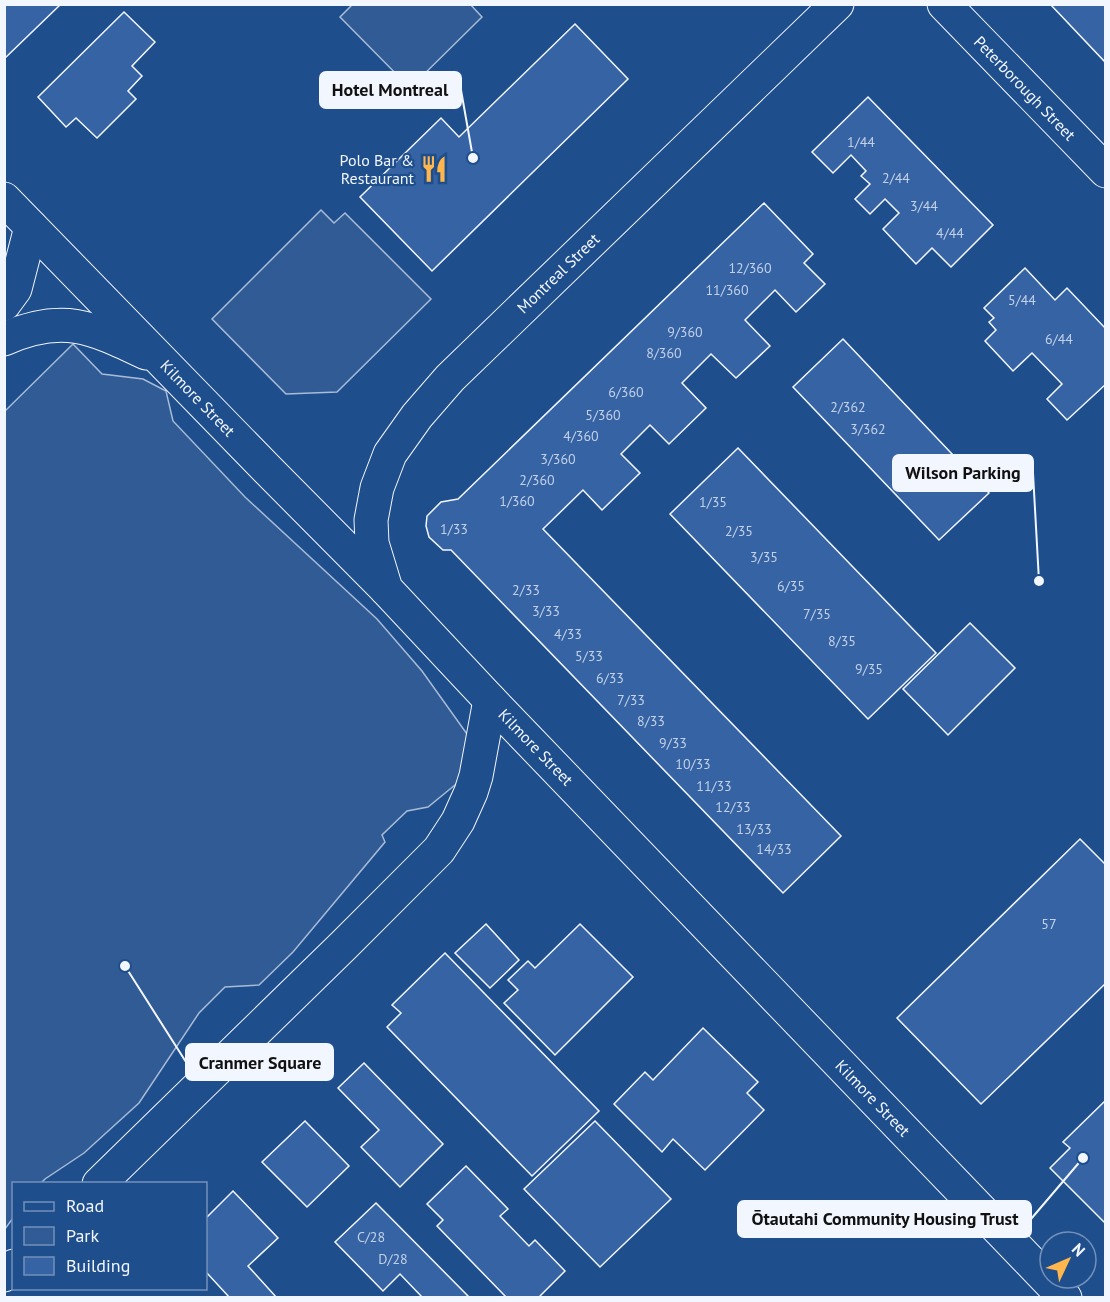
<svg xmlns="http://www.w3.org/2000/svg" width="1110" height="1302" font-family="'PT Sans',sans-serif">
<style>
.green{fill:#305b95;stroke:#a8bbd7;stroke-width:1.5}
.building{fill:#3563a3;stroke:#f2f6ff;stroke-width:1.5}
.lines{fill:none;stroke-linecap:round;stroke-linejoin:round}
.minor-casing{stroke:#f2f6ff;stroke-width:35}
.major-casing{stroke:#f2f6ff;stroke-width:35}
.minor{stroke:#1f4e8c;stroke-width:33}
.major{stroke:#1f4e8c;stroke-width:33}
.labels{text-anchor:middle;dominant-baseline:central;stroke-width:4.5;stroke-linejoin:round;paint-order:stroke}
.number-label{font-size:14px;fill:#c3d1e8}
.street-label{font-size:16px;fill:#f2f6ff;stroke:#1f4e8c}
.poi-label{font-size:16px;fill:#f2f6ff;stroke:#1f4e8c;text-anchor:end}
.leader{fill:none;stroke:#f2f6ff;stroke-width:2}
.callout-dot{fill:#f2f6ff;stroke:#1f4e8c;stroke-width:2}
.callout{fill:#f2f6ff;stroke:#f2f6ff;stroke-width:2}
.callout-label{font-size:18px;text-anchor:middle;font-weight:bold;fill:#111}
</style>
<rect width="100%" height="100%" fill="#1f4e8c"/>
<g class="green">
<polygon points="470,4 482,17 410,88 340,17 352,5"/>
<polygon points="321,210 334,223 345,213 431,299 337,392 286,394 212,319"/>
<polygon points="73,344 102,374 143,379 166,391 173,421 245,497 377,619 422,671 467,734 466,776 428,807 407,811 382,835 385,842 293,952 259,985 225,987 199,1013 139,1103 84,1153 45,1179 41,1183 14,1184 13,1218 5,1229 5,411"/>
</g>
<g class="building">
<polygon points="4,4 61,4 4,59"/>
<polygon points="1052,4 1106,4 1106,63 1051,5"/>
<polygon points="124,12 155,42 132,66 142,76 128,91 136,99 97,138 76,118 66,127 38,97"/>
<polygon points="575,24 628,79 432,271 360,197 441,118 459,137"/>
<polygon points="868,97 993,225 951,267 932,248 916,264 883,229 899,213 885,199 870,214 855,199 870,184 861,176 866,171 851,155 833,173 812,152"/>
<polygon points="764,203 813,254 804,263 825,284 796,312 775,290 745,320 770,346 736,378 711,354 682,383 706,408 669,444 650,425 621,454 640,473 602,510 583,490 543,529 841,836 783,893 451,550 443,550 429,537 426,526 427,516 441,502 458,499"/>
<polygon points="1025,268 1055,300 1067,288 1106,329 1106,384 1067,420 1047,399 1062,384 1032,353 1013,371 985,341 996,330 989,322 994,318 984,308"/>
<polygon points="843,339 989,493 939,540 793,387"/>
<polygon points="738,448 936,653 868,719 670,514"/>
<polygon points="970,623 1015,668 948,735 903,689"/>
<polygon points="1080,839 1106,865 1106,983 981,1104 897,1018"/>
<polygon points="486,924 519,960 490,988 455,953"/>
<polygon points="580,924 633,977 555,1055 504,1003 518,990 508,980 528,961 535,968"/>
<polygon points="445,953 599,1111 532,1176 387,1027 401,1013 392,1005"/>
<polygon points="703,1028 758,1082 747,1093 764,1110 705,1170 673,1139 662,1152 614,1104 645,1072 653,1080"/>
<polygon points="364,1063 443,1144 400,1187 361,1147 379,1130 338,1088"/>
<polygon points="1106,1100 1106,1224 1050,1168 1070,1148 1063,1142"/>
<polygon points="305,1121 349,1166 307,1207 262,1162"/>
<polygon points="595,1121 671,1199 600,1267 524,1189"/>
<polygon points="466,1166 508,1209 500,1216 529,1246 535,1240 565,1271 538,1298 507,1298 437,1226 443,1220 427,1204"/>
<polygon points="233,1191 278,1238 248,1266 277,1298 230,1298 206,1272 206,1218"/>
<polygon points="376,1203 470,1298 423,1298 400,1274 383,1291 335,1242"/>
</g>
<g class="lines">
<defs>
<g id="minor">
<polyline points="944,4 1106,171"/>
<polyline points="4,199 267,469 386,589"/>
<polyline points="4,304 15,289 31,227"/>
<path d="M4,339C62,313 92,327 146,353"/>
</g>
<g id="major">
<polyline points="837,4 450,378 417,416 390,454 377,488 371,520 372,543 386,589 490,700 1065,1298"/>
<polyline points="99,1184 344,945 439,850 458,821 471,792 476,776 490,700"/>
<polyline points="4,1275 14,1266"/>
</g>
</defs>
<use href="#minor" class="minor-casing"/>
<use href="#major" class="major-casing"/>
<use href="#minor" class="minor"/>
<use href="#major" class="major"/>
</g>
<defs>
<symbol id="restaurant-bare" viewBox="-9 -9 18 18"><path d="M-5-6h1v4h1v-4h1v4h1v-4h1v5L-1.5 .5V6h-2V.5L-5-1ZM5-6V6H3V1.5H1.5Q1.5-4 5-6Z" fill="#ffb74d" stroke="#1f4e8c" stroke-width="2.5" paint-order="stroke"/></symbol>
</defs>
<g fill-rule="evenodd">
<use href="#restaurant-bare" x="415" y="150" width="38" height="38"/>
</g>
<g class="labels">
<g class="number-label">
<text x="861" y="142">1/44</text>
<text x="896" y="178">2/44</text>
<text x="924" y="206">3/44</text>
<text x="950" y="233">4/44</text>
<text x="750" y="268">12/360</text>
<text x="727" y="290">11/360</text>
<text x="1022" y="300">5/44</text>
<text x="685" y="332">9/360</text>
<text x="1059" y="339">6/44</text>
<text x="664" y="353">8/360</text>
<text x="626" y="392">6/360</text>
<text x="848" y="407">2/362</text>
<text x="603" y="415">5/360</text>
<text x="868" y="429">3/362</text>
<text x="581" y="436">4/360</text>
<text x="558" y="459">3/360</text>
<text x="537" y="480">2/360</text>
<text x="517" y="501">1/360</text>
<text x="713" y="502">1/35</text>
<text x="454" y="529">1/33</text>
<text x="739" y="531">2/35</text>
<text x="764" y="557">3/35</text>
<text x="791" y="586">6/35</text>
<text x="526" y="590">2/33</text>
<text x="546" y="611">3/33</text>
<text x="817" y="614">7/35</text>
<text x="568" y="634">4/33</text>
<text x="842" y="641">8/35</text>
<text x="589" y="656">5/33</text>
<text x="869" y="669">9/35</text>
<text x="610" y="678">6/33</text>
<text x="631" y="700">7/33</text>
<text x="651" y="721">8/33</text>
<text x="673" y="743">9/33</text>
<text x="693" y="764">10/33</text>
<text x="714" y="786">11/33</text>
<text x="733" y="807">12/33</text>
<text x="754" y="829">13/33</text>
<text x="774" y="849">14/33</text>
<text x="1049" y="924">57</text>
<text x="371" y="1237">C/28</text>
<text x="393" y="1259">D/28</text>
</g>
<g class="street-label">
<text transform="translate(1025 88) rotate(46)">Peterborough Street</text>
<text transform="translate(558 273) rotate(-44)">Montreal Street</text>
<text transform="translate(198 398) rotate(46)">Kilmore Street</text>
<text transform="translate(536 747) rotate(46)">Kilmore Street</text>
<text transform="translate(873 1098) rotate(46)">Kilmore Street</text>
</g>
<g class="poi-label">
<text x="414" y="160">Polo Bar &amp;<tspan x="414" dy="18">Restaurant</tspan></text>
</g>
</g>
<path class="leader" d="M473 158L461 90M1039 581L1033 473M125 966L186 1062M1083 1158L1031 1219"/>
<g class="callout-dot">
<circle cx="473" cy="158" r="6"/>
<circle cx="1039" cy="581" r="6"/>
<circle cx="125" cy="966" r="6"/>
<circle cx="1083" cy="1158" r="6"/>
</g>
<g class="callout">
<rect x="320" y="72" width="141" height="36" rx="6"/>
<rect x="893" y="455" width="140" height="36" rx="6"/>
<rect x="186" y="1044" width="147" height="36" rx="6"/>
<rect x="738" y="1201" width="293" height="36" rx="6"/>
</g>
<g class="callout-label">
<text x="390" y="96">Hotel Montreal</text>
<text x="963" y="479">Wilson Parking</text>
<text x="260" y="1069">Cranmer Square</text>
<text x="885" y="1225">Ōtautahi Community Housing Trust</text>
</g>
<rect width="1110" height="1302" fill="none" stroke="#f2f6ff" stroke-width="12"/>
<rect x="12" y="1182" width="195" height="108" fill="#1f4e8c" stroke="#7391ba" stroke-width="1.5"/>
<rect x="24" y="1202" width="30" height="9" fill="#1f4e8c" stroke="#7391ba" stroke-width="1.5"/>
<text x="66" y="1212" font-size="18" fill="#f2f6ff">Road</text>
<rect x="24" y="1227" width="30" height="18" fill="#305b95" stroke="#7391ba" stroke-width="1.5"/>
<text x="66" y="1242" font-size="18" fill="#f2f6ff">Park</text>
<rect x="24" y="1257" width="30" height="18" fill="#3563a3" stroke="#7391ba" stroke-width="1.5"/>
<text x="66" y="1272" font-size="18" fill="#f2f6ff">Building</text>
<g transform="translate(1068 1260) rotate(46)"><circle r="28" fill="#1f4e8c" stroke="#7391ba" stroke-width="1.5"/>
<path d="M0-4.5L10 22L0 15L-10 22Z" fill="#ffb74d"/>
<text y="-9" font-size="16" font-weight="bold" text-anchor="middle" fill="#f2f6ff">N</text>
</g>
</svg>
